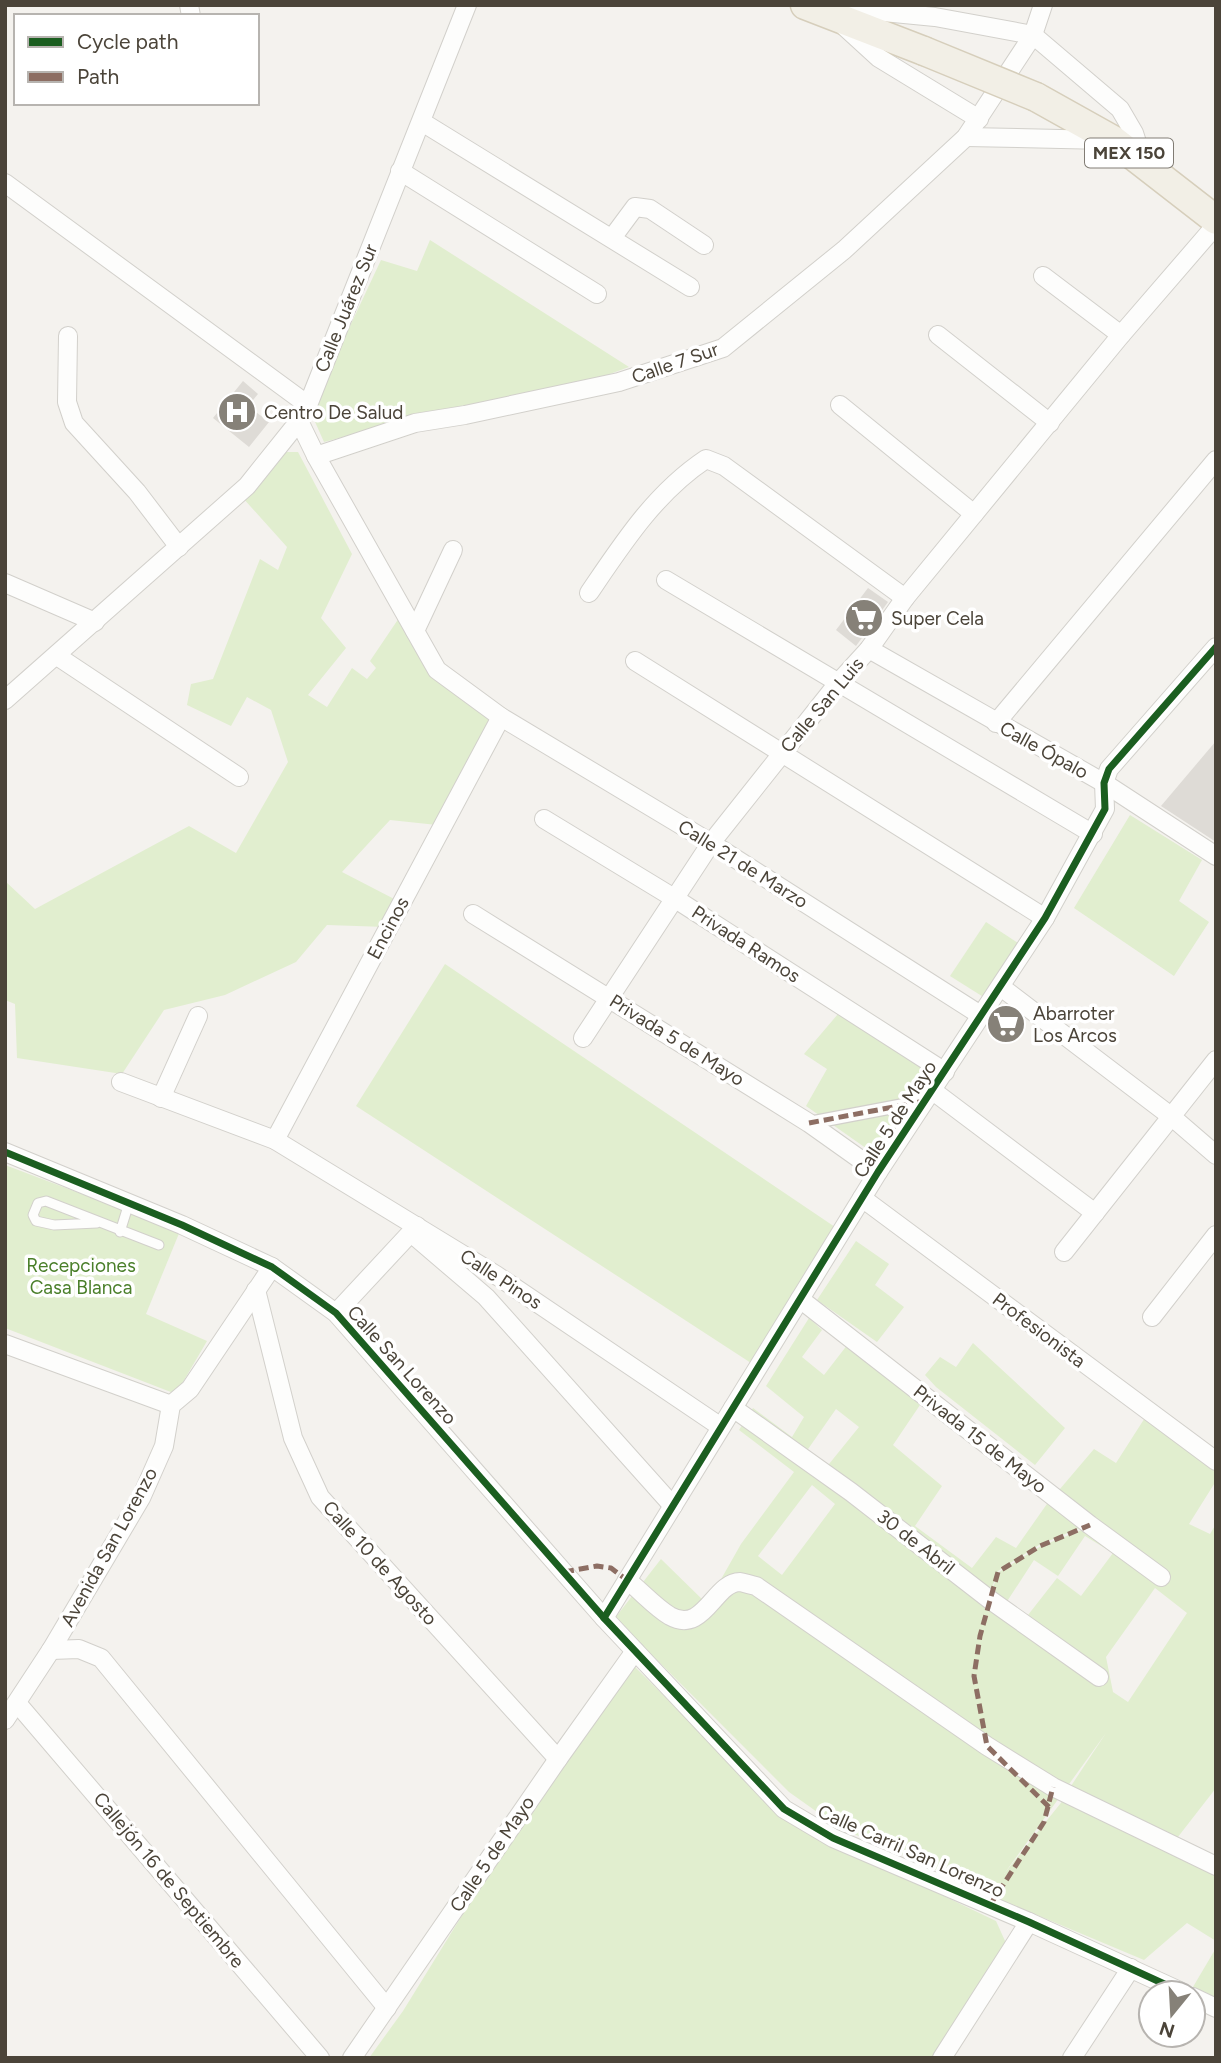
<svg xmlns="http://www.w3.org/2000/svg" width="1221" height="2063" font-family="Figtree,sans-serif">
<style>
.green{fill:#e1eecf;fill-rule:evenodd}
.building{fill:#dedbd6}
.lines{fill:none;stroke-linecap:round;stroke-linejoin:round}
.service-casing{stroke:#d2d0cb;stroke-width:11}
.pedestrian-casing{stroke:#d2d0cb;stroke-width:15}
.minor-casing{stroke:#d2d0cb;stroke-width:20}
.primary-casing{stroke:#d6cebb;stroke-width:31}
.service{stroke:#fdfdfc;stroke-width:9}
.pedestrian{stroke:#fdfdfc;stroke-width:12}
.minor{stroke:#fdfdfc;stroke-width:18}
.primary{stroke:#f2efe6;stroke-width:28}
.primary-bridge-casing{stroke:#d6cebb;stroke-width:31;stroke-linecap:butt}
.primary-bridge{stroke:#f2efe6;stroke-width:28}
.quiet{stroke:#8d6e63;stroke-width:5;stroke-dasharray:10 5;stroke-linecap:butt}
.cycleway-casing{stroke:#fff;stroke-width:11}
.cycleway{stroke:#1b5e20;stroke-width:7}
.labels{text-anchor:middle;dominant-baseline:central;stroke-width:7;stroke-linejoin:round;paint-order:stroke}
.shield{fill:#fff;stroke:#817c74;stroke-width:2}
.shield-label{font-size:18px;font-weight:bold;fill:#4b4439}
.street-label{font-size:19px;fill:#4b4439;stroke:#fff}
.poi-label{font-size:19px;fill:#4b4439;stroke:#fff;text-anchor:start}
.park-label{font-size:19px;fill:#4a7f2a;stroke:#fff}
</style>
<rect width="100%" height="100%" fill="#f4f2ee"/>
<g class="green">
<polygon points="430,240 629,367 588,382 461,406 324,442 312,415 313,405 381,260 417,271"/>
<polygon points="284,452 298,452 352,554 321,618 346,648 308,695 327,707 352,668 367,679 376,668 370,661 399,618 433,678 495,721 437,825 390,820 342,872 400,902 386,927 327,925 296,962 225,995 164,1010 122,1074 17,1058 15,1004 5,1000 5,881 35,909 189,826 236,853 288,762 271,710 247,697 231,726 187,705 191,684 213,679 260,559 278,570 287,547 242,497"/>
<polygon points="1130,815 1202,860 1179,901 1209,922 1174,976 1074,908"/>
<polygon points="986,922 1018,943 985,998 950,976"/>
<polygon points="445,964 835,1227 751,1363 356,1106"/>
<polygon points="838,1014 935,1073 880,1158 806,1106 827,1069 804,1054"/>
<polygon points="5,1165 180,1231 146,1314 207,1341 176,1394 5,1328"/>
<polygon points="856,1241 889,1264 875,1285 904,1307 877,1342 817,1300"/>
<path d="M809,1318L822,1330L802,1357L824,1375L848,1344L920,1405L893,1445L942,1486L915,1526L972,1568L996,1537L1016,1548L1049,1501L1084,1526L1039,1545L998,1571L986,1605L999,1572L1041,1546L1092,1526L1054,1496L1094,1449L1116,1463L1148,1413L1216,1462V1481L1189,1524L1210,1534L1216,1524V1788L1174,1842L1067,1792L1106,1733L1004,1874L1064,1799L1169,1846L1216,1875V1941L1187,1923L1144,1960L989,1895L889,1848L841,1829L789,1792L615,1618L661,1559L707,1604L741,1544L794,1472L739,1430L753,1408L792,1437L804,1417L766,1386ZM836,1409L859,1427L825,1469L806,1452ZM812,1485L835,1504L782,1575L758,1556ZM1085,1536L1113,1553L1081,1596L1057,1578L1028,1615L1006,1603L1034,1560L1058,1576ZM1155,1588L1187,1613L1128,1702L1113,1692L1106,1657Z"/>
<polygon points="973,1343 1065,1428 1035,1465 936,1387 925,1375 940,1357 956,1367"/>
<polygon points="635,1667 732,1763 831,1842 996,1921 1010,1952 937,2058 369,2058 403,2011 558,1760"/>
<polygon points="1216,1948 1216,2008 1190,1992"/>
</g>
<g class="building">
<polygon points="243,381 258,394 248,406 269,422 249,447 213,418"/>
<polygon points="868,588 888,602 856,646 836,630"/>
<polygon points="1216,741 1216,842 1161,806"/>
</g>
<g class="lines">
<defs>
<g id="service">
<polyline points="97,1223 54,1225 36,1221 33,1215 38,1203 46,1201 159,1245"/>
<polyline points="120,1232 129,1203"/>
</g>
<polyline id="pedestrian" points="809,1123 925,1101"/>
<g id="minor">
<polyline points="189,5 191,16"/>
<polyline points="832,7 935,17 1033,35 1120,109 1134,133 1143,161"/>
<polyline points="844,26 879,58 979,119"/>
<polyline points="422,122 690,287"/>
<polyline points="966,137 1106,140"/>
<polyline points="400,171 597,294"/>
<polyline points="5,183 308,405"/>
<polyline points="612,238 635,207 650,209 704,245"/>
<polyline points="1043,276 1121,335"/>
<polyline points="938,335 1050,423"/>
<polyline points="68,336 67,402 74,423 137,492 179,547"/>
<polyline points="840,405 974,514"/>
<polyline points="299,421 316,456 437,670 501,717 711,843 982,1016"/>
<polyline points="316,456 415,423 465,415 619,382 723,348 844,250 966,137 1033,35 1043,5"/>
<polyline points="666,580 1093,834"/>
<polyline points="5,583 95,622"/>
<path d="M589,593C623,543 655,493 706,459L724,466L905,598"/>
<polyline points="415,631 453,550"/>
<polyline points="869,649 1104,783 1216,856"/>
<polyline points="57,656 239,777"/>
<polyline points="635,661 1045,918"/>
<polyline points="5,700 247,486 299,421 308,405 467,5"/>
<polyline points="996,723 1216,460"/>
<polyline points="544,819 674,898 945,1072"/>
<polyline points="473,914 809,1123 878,1172"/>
<polyline points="1001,987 1172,1117 1216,1155"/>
<polyline points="583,1038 711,843 838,683 869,649 905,598 1121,335 1216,225"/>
<polyline points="121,1082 275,1140 496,1275 721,1427"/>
<polyline points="933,1091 1095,1213"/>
<polyline points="161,1098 198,1016"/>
<polyline points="275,1140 501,717"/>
<polyline points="5,1152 182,1225 272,1267 336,1313 604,1618 784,1809 833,1838 1029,1922 1184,1993"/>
<polyline points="862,1198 1216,1461"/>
<polyline points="411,1233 486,1297 673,1506"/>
<polyline points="1064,1252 1216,1060"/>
<polyline points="256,1290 293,1438 320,1497 558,1759"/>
<polyline points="800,1299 1090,1525 1161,1577"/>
<polyline points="336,1313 417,1226"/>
<polyline points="1152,1317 1216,1235"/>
<polyline points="5,1344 171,1405"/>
<polyline points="733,1408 851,1492 989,1599 1099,1677"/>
<path d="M627,1580C641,1591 655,1607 670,1616C704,1635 714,1582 740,1582C745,1583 751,1585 756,1586L987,1746L1053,1787L1216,1866"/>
<polyline points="604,1618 878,1172 1045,918 1105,809 1104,783 1109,769 1216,647"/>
<polyline points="51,1650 79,1649 101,1658 387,2008"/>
<polyline points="17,1703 320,2058"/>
<polyline points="5,1720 51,1650 141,1498 164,1446 171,1405 190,1389 272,1267"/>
<polyline points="1193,1997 1216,2008"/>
<polyline points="352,2058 558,1759 635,1651"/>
<polyline points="942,2058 1029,1922"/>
<polyline points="1072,2058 1131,1968"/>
</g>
<g id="primary">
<polyline points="805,5 924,51"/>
<polyline points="1036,97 1113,140 1216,220"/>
</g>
</defs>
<use href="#service" class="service-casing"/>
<use href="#pedestrian" class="pedestrian-casing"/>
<use href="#minor" class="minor-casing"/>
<use href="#primary" class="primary-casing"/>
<use href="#service" class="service"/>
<use href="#pedestrian" class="pedestrian"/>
<use href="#minor" class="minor"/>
<use href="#primary" class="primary"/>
<defs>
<polyline id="primary-bridge" points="924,51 1036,97"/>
</defs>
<use href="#primary-bridge" class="primary-bridge-casing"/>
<use href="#primary-bridge" class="primary-bridge"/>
<g class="quiet">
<polyline points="809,1123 925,1101"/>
<polyline points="564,1572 597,1566 611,1568 627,1580"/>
<polyline points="1049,1807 987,1746 974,1676 980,1636 998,1572 1040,1546 1090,1525"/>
<polyline points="990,1905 1044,1822 1053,1787"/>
</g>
<defs>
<g id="cycleway">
<polyline points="5,1152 182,1225 272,1267 336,1313 604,1618 784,1809 833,1838 1029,1922 1184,1993"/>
<polyline points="604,1618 878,1172 1045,918 1105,809 1104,783 1109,769 1216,647"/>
</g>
</defs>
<use href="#cycleway" class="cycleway-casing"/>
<use href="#cycleway" class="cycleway"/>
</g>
<defs>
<symbol id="hospital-disc" viewBox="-11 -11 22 22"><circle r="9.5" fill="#868178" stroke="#fff"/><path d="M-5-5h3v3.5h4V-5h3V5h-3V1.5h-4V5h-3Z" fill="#fff"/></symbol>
<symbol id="supermarket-disc" viewBox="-11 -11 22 22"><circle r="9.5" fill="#868178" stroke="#fff"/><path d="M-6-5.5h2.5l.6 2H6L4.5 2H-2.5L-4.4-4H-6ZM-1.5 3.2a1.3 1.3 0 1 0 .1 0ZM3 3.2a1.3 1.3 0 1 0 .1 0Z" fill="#fff"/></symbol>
</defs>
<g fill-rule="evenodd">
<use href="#hospital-disc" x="215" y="390" width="44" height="44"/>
<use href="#supermarket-disc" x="842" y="596" width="44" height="44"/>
<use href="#supermarket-disc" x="984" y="1002" width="44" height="44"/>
</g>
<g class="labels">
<rect class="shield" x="1085" y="138.5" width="88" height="29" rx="5"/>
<g class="shield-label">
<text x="1129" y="153">MEX 150</text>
</g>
<g class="street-label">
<text transform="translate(346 308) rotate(-68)">Calle Juárez Sur</text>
<text transform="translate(675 363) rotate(-19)">Calle 7 Sur</text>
<text transform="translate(822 705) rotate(-50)">Calle San Luis</text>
<text transform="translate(1044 750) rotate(29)">Calle Ópalo</text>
<text transform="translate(743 864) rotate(32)">Calle 21 de Marzo</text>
<text transform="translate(388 928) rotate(-62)">Encinos</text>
<text transform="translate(746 944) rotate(33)">Privada Ramos</text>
<text transform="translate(677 1040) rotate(32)">Privada 5 de Mayo</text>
<text transform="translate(895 1119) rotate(-57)">Calle 5 de Mayo</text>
<text transform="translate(501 1279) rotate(33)">Calle Pinos</text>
<text transform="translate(1039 1330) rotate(37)">Profesionista</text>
<text transform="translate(402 1365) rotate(48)">Calle San Lorenzo</text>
<text transform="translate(980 1439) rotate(38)">Privada 15 de Mayo</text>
<text transform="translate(916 1542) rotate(38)">30 de Abril</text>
<text transform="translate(109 1547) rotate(-61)">Avenida San Lorenzo</text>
<text transform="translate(380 1563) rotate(48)">Calle 10 de Agosto</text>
<text transform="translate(911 1851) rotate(24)">Calle Carril San Lorenzo</text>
<text transform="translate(492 1854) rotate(-56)">Calle 5 de Mayo</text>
<text transform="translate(169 1880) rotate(50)">Callejón 16 de Septiembre</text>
</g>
<g class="poi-label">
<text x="264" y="412">Centro De Salud</text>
<text x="891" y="618">Super Cela</text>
<text x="1033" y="1013">Abarroter<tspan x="1033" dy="22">Los Arcos</tspan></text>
</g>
<g class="park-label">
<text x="81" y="1265">Recepciones<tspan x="81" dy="22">Casa Blanca</tspan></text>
</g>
</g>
<rect width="1221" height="2063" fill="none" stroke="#4b4439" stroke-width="14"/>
<rect x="14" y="14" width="245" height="91" fill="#ffffff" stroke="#b7b4b0" stroke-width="2"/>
<rect x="28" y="37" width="35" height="10" fill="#1b5e20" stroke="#b7b4b0" stroke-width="2"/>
<text x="77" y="49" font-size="21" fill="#4b4439">Cycle path</text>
<rect x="28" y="72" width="35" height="10" fill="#8d6e63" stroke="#b7b4b0" stroke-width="2"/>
<text x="77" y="84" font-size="21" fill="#4b4439">Path</text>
<g transform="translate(1172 2014) rotate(198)"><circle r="33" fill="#ffffff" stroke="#b7b4b0" stroke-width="2"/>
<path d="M0-5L12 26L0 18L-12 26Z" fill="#868178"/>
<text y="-10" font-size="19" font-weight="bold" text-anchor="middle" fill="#4b4439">N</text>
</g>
</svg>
